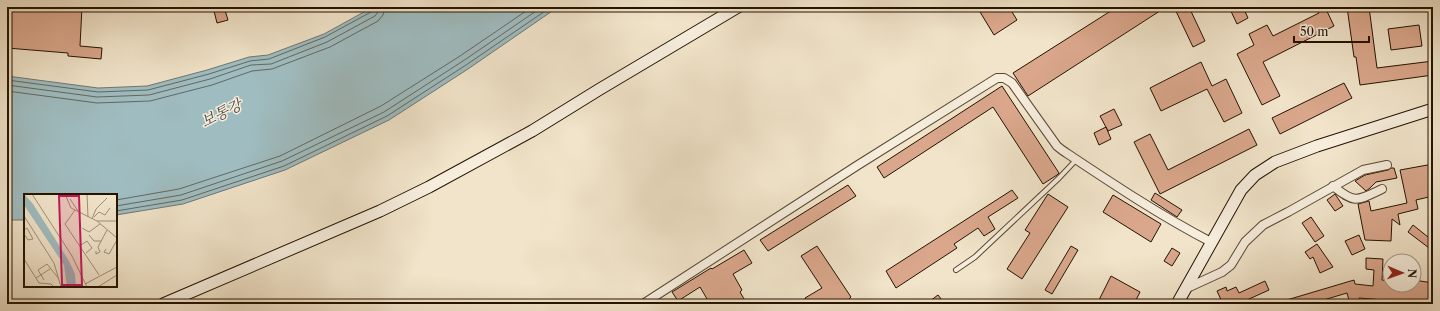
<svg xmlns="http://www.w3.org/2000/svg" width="1440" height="311" font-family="'Libre Caslon Text','Noto Serif KR',serif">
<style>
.water{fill:#9fbcc0;stroke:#6e7873}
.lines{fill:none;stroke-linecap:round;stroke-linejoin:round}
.shore{stroke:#626860;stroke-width:1}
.building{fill:#daa78c;stroke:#241300}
.lane-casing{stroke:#574732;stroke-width:6}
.street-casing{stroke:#574732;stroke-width:10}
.secondary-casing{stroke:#241300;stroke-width:13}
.lane{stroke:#f6eddd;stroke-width:4}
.street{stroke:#f6eddd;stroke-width:8}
.secondary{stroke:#f6eddd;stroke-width:11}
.labels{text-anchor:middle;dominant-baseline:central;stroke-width:3;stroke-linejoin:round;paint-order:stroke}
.water-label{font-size:15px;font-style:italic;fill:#4f4e43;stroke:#f6eddd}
.inset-road{fill:none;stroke:#9f9079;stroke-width:1}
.view{fill:#c2185b;fill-opacity:0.15;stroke:#c2185b;stroke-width:2}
.inset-edge{fill:none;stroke:#241300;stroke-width:2}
</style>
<rect width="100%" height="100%" fill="#f1e4ca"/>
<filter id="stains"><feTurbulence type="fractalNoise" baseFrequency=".005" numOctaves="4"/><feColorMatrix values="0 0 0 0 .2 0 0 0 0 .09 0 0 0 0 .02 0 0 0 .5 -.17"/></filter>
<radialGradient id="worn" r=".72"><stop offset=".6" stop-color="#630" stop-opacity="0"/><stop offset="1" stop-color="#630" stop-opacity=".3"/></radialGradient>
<polygon class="water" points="373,7 558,7 468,69 389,120 285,170 183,204 116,215 116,195 25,195 25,220 7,220 7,76 98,88 147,86 207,70 249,57 268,55 324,34"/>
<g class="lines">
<g class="shore">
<polyline points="7,80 98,92 148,90 209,74 250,61 269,59 325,37 371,12 374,7"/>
<polyline points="7,85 97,97 149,95 210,79 251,65 271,64 327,42 375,16 378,12 379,7"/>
<polyline points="7,91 97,103 150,101 212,85 252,71 272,69 330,47 378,21 383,15 385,7"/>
<polyline points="116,200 179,189 280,156 381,106 460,56 532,7"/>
<polyline points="116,206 181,195 282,161 384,112 463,61 542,7"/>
<polyline points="116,211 182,200 284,166 387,116 466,65 551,7"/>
</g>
</g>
<g class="building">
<polygon points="9,7 82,7 80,46 102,48 101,59 68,56 68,53 7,48"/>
<polygon points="213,7 224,7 228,20 217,23"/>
<polygon points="977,7 1009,7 1017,20 994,35"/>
<polygon points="1117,7 1166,7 1028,96 1013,73"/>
<polygon points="1174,7 1189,7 1205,41 1193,47"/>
<polygon points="1229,7 1243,7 1248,18 1237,24"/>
<polygon points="1317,7 1325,7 1334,26 1263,62 1280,96 1262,105 1237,54 1254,45 1249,34 1267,25 1273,36 1319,13"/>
<polygon points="1347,7 1369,7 1377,68 1433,61 1433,75 1360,85 1356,57 1354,57"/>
<polygon points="1419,25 1422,46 1391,50 1388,29"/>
<polygon points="1201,62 1212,86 1226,79 1242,113 1224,122 1207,89 1161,111 1150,88"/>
<polygon points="1344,83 1352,98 1280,134 1272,118"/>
<polygon points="1002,86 1059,173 1057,175 1043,184 993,107 884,178 877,167"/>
<polygon points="1114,109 1122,125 1108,131 1100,116"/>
<polygon points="1106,127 1111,139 1099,145 1094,133"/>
<polygon points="1249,129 1257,145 1160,194 1134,142 1150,134 1168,170"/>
<polygon points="1433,164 1433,196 1416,200 1418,209 1398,214 1400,225 1392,219 1391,241 1365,240 1358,204 1369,201 1371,211 1407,203 1400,170"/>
<polygon points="1391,168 1394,168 1397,178 1376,182 1370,188 1366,191 1355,181 1365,175 1388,170"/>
<polygon points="848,185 856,196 768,251 760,240"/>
<polygon points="1012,190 1018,198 988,217 995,229 984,236 978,228 954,244 957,248 896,288 886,271"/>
<polygon points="1155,193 1182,210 1177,217 1151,200"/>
<polygon points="1048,194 1068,207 1022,279 1007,269 1030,233 1025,230"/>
<polygon points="1335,194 1343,206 1335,211 1327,200"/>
<polygon points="1113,195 1161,224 1151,242 1103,212"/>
<polygon points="1311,217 1324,236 1315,242 1302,223"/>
<polygon points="1413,225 1433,241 1433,251 1408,232"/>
<polygon points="1359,235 1365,249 1352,255 1345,241"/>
<polygon points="1317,244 1333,267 1320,273 1313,257 1310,259 1305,252"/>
<polygon points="817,246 851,297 849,299 852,304 808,304 805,298 822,288 801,256"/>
<polygon points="1071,246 1078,250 1052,294 1045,290"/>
<polygon points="1172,248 1180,253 1172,266 1164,261"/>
<polygon points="744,250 752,263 733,274 742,290 740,292 747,304 710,304 700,287 678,301 672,292 711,268 712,269"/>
<polygon points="1366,258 1383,259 1382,280 1390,281 1390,285 1414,285 1414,280 1433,283 1433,304 1396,304 1384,302 1384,300 1359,298 1360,302 1350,304 1347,293 1310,304 1281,304 1280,302 1354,280 1355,284 1373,286 1374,270 1366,269"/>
<polygon points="1111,276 1140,292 1134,304 1097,304"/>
<polygon points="1265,281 1269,290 1238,304 1223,304 1217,291 1226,287 1227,291 1236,287 1239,293"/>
<polygon points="938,295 945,304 926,304"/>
</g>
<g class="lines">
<defs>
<g id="lane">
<polyline points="956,270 975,257 1059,178 1076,160"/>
<polyline points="661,304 665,302 667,304"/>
<polyline points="683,304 687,302"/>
</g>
<g id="street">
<path d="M1333,186C1355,204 1357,201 1382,189"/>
<polyline points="1185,289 1222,272 1231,265 1245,242 1263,225 1288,212 1363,170 1387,165"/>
<path d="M643,304L858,165L997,78H1004L1012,83L1057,146L1062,150C1110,182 1159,215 1211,242"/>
</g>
<g id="secondary">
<polyline points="163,304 380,211 429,187 532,131 600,89 738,7"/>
<polyline points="1177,304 1241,190 1255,175 1275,162 1317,146 1433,109"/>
</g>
</defs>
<use href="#lane" class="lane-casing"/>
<use href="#street" class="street-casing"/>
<use href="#secondary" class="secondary-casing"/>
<use href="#lane" class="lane"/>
<use href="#street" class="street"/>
<use href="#secondary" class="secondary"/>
</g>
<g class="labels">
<g class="water-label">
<text transform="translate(221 113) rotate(-26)">보통강</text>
</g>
</g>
<g transform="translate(24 194)">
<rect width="93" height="93" fill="#f1e4ca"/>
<path d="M0,0L9,10L45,67L51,80L52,93H43L40,71L0,11Z" fill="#9fbcc0"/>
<path class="inset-road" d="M8,0L48,62L63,93M41,0L47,14L73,27L93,44M63,0L64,23M46,5L54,17M51,16L41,30L75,81M0,22L30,69L37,93M70,23L75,18L81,21L86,14M68,25L72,15L83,4M73,27H93M58,34L65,38L76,30M0,36L3,34L9,45L4,46L0,40M65,41L70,47H77M57,51L63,47L68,54L62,59M82,55L80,58L85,60L93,46M72,57V60L76,58L74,53L83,36M0,65L15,89L27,90L30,93M12,84L26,75M20,86L14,76L23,70L35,85M61,90L93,73M74,93L93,81"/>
<path class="view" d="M35,2H55L58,91H38Z"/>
<rect width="93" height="93" class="inset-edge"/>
</g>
<rect width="1440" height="311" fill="none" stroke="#f1e4ca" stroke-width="24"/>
<rect x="8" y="8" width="1424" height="295" fill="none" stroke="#241300" stroke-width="2"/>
<rect x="12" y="12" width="1416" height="287" fill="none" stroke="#241300"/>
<g transform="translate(1402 273) rotate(92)"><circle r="19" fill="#f6eddd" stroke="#a29685"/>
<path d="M0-3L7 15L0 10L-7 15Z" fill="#8f2418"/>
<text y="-6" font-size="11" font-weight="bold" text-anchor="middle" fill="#241300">N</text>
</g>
<path d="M1294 36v6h75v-6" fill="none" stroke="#241300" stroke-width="2"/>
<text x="1300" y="36" font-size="12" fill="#241300" stroke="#f6eddd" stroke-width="3" paint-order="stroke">50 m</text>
<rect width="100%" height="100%" filter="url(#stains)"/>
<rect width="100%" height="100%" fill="url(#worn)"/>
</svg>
